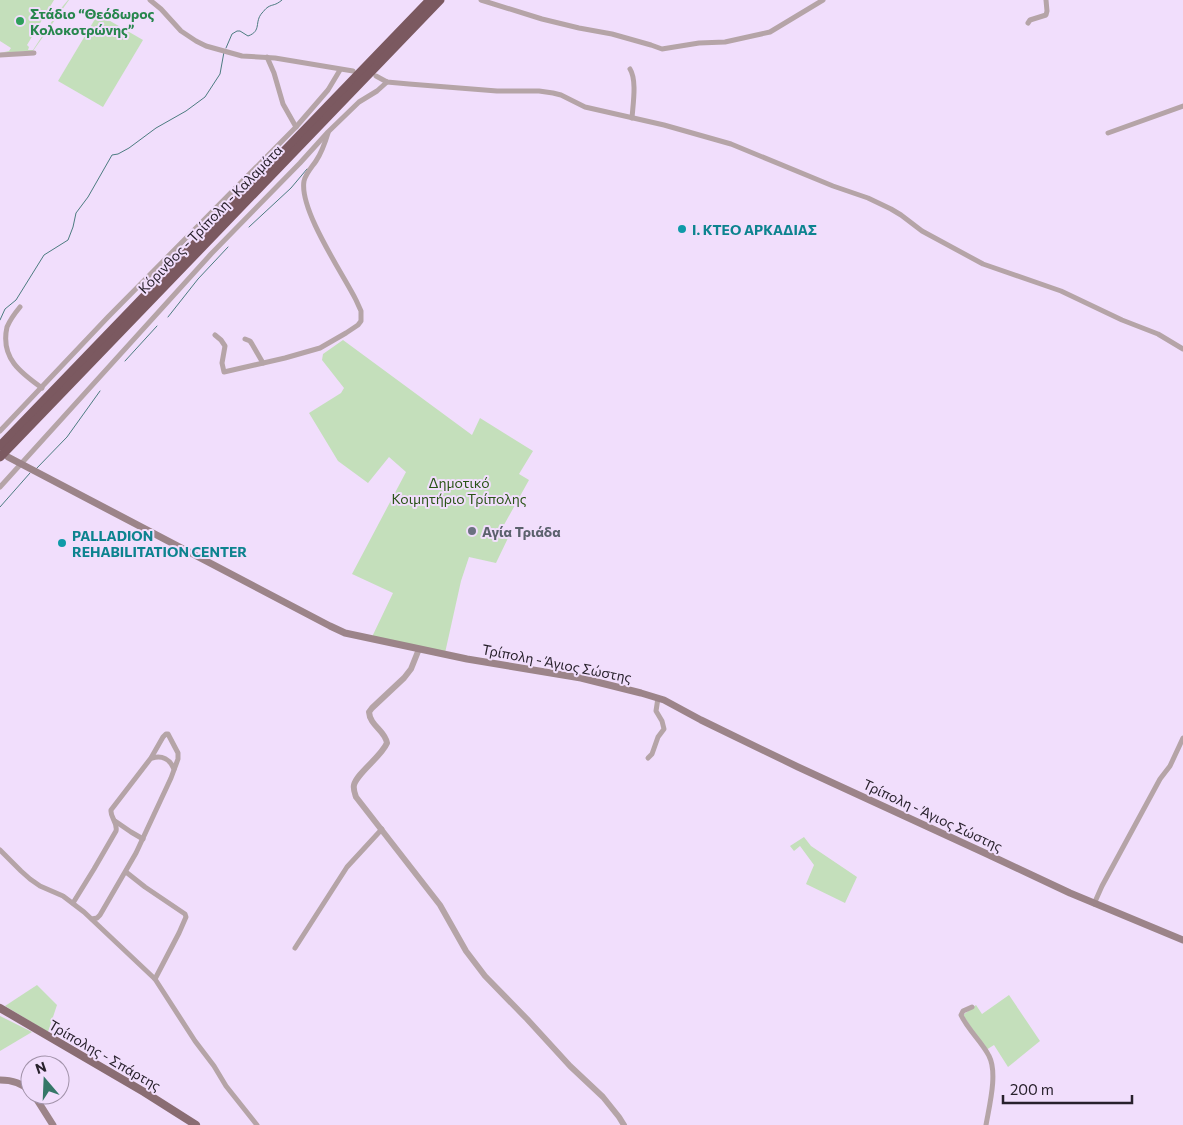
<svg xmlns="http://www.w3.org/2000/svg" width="1183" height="1125" font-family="Commissioner,sans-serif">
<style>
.green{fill:#c4dfbb}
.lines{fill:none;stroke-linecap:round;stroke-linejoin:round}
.stream{stroke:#4c7c80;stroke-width:1}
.minor{stroke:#b5a4a7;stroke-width:5}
.tertiary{stroke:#b5a4a7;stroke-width:6}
.secondary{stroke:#9c8489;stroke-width:7}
.primary{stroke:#8a6d73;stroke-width:8}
.motorway{stroke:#7b5960;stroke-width:9}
.leisure-dot{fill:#2e9e5b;stroke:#f1defc;stroke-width:2}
.culture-dot{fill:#0f9aa8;stroke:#f1defc;stroke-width:2}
.worship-dot{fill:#6b7280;stroke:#f1defc;stroke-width:2}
.labels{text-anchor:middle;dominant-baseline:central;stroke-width:4;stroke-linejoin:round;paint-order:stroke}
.leisure-label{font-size:14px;font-weight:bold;fill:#27864d;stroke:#f1defc;text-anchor:start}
.street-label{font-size:14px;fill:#28212c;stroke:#f1defc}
.culture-label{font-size:14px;font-weight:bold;fill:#0d838f;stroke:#f1defc;text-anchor:start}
.park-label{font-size:14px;fill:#2a5417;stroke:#f1defc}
.worship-label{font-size:14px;font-weight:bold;fill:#5b616d;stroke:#f1defc;text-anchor:start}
</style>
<rect width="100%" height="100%" fill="#f1defc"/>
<g class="green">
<polygon points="0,0 54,0 27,45 29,47 28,50 33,50 58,12 68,0 69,0 33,51 0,53 9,51 11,48 0,41"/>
<polygon points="98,14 143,40 103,107 58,81"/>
<polygon points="343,340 472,435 480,418 533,451 519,474 529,480 500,532 509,536 496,563 469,557 461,581 445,653 371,639 393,593 352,574 406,472 389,457 368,483 338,461 309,413 341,393 344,388 322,360 323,354"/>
<polygon points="804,837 811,846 857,877 845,903 806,884 814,865 800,846 794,851 790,846"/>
<polygon points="37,985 57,1005 48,1032 5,1006"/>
<polygon points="1009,995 1040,1041 1008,1067 994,1045 986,1050 963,1015 976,1005 982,1014"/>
<polygon points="0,1016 32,1032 0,1051"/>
</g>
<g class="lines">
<g class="stream">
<path d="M226,48L232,34L237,31H240L248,36C262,31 254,22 262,13C264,11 265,9 268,7C273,4 275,6 282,0"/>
<polyline points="249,227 291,188 307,169"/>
<polyline points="168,317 198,279 228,247"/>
<polyline points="0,320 5,309 16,300 44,255 68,240 73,227 76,213 88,197 112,155 118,154 129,148 156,128 186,111 205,97 220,74 224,52"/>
<polyline points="125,361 157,326"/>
<polyline points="36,469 67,437 100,391"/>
<polyline points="0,507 30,473"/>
</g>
<g class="minor">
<polyline points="150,0 161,9 181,31 196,41 206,46 242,56 275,58 353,71"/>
<polyline points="481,0 542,19 579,28 612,34 651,45 662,49 699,43 725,42 770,32 823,0"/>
<polyline points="1028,23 1030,20 1046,15 1047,11 1046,0"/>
<polyline points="0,55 34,53"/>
<polyline points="267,57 274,73 283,104 296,127"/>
<path d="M630,69C637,80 633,104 632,118"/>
<polyline points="376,76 387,82 409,84 497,91 539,91 553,93 561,95 585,107 664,125 731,144 833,186 868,198 891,209 901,215 922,231 983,264 1061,291 1122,320 1158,334 1183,349"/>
<polyline points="1108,133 1183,106"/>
<path d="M20,307C15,313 10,320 7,327C0,358 21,373 42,388"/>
<path d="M215,335L221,340L225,346L222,363L224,372L285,358L320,348L346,333L358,325L361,321V311L356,300C343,274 299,210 304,181C306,173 312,167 316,161C322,152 325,143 328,133"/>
<polyline points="245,339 250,341 252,344 263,363"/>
<polyline points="0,431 108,317 296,127 328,90 340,70"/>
<polyline points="0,487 211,254 300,163 328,132 359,102 377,91 387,82"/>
<path d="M152,758C162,755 170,759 174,769"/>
<polyline points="648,758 652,754 658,737 664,729 662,721 656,711 658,698"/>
<polyline points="115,821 131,832 143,839"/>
<polyline points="0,850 21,871 30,879 40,886 63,896 84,912 155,979 195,1041 214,1066 226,1086 257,1125"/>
<polyline points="126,872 145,887 185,914 186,917 179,933 155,979"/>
<path d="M73,903L94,869L116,831C118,822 110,818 111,810L151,758L163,737L166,734H168L178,753V759L171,778L136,853L100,915L97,918L92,919"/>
<polyline points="1094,904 1102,886 1160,779 1170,766 1183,738"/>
<polyline points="295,948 347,867 382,829"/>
<path d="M972,1007L963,1011L961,1015C968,1030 982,1042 989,1056C998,1073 989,1107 986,1125"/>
</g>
<path class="tertiary" d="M419,649L411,669L404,678L372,708L369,712C370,726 385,730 387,743C381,757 357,773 354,785C353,789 355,794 356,797L440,905L466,951L485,976L527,1019L570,1066L603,1097L619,1117L624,1125"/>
<g class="secondary">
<polyline points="8,457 330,626 345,633 467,659 581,678 641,693 664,700 701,720 798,767 987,854 1070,893 1183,940"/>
<path d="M0,1080C12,1080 22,1083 30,1091"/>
<polyline points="34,1095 53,1125"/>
</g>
<polyline class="primary" points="0,1008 144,1092 196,1125"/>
<g class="motorway">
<polyline points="0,446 430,0"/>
<polyline points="0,457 440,0"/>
</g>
</g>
<circle class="leisure-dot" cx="20" cy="21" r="5"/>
<g class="culture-dot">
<circle cx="682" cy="229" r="5"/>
<circle cx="62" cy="543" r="5"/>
</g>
<circle class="worship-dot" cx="472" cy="531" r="5"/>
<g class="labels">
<g class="leisure-label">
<text x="30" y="13">Στάδιο “Θεόδωρος<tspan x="30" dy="16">Κολοκοτρώνης”</tspan></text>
</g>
<g class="street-label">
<text transform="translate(210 219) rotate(-46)">Κόρινθος - Τρίπολη - Καλαμάτα</text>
<text transform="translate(557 663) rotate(11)">Τρίπολη - Άγιος Σώστης</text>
<text transform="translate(933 815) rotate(25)">Τρίπολη - Άγιος Σώστης</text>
<text transform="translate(105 1055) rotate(30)">Τρίπολης - Σπάρτης</text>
</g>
<g class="culture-label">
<text x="692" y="229">Ι. ΚΤΕΟ ΑΡΚΑΔΙΑΣ</text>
<text x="72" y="535">PALLADION<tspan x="72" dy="16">REHABILITATION CENTER</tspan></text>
</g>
<g class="park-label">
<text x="459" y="482">Δημοτικό<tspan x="459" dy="16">Κοιμητήριο Τρίπολης</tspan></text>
</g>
<g class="worship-label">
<text x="482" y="531">Αγία Τριάδα</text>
</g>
</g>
<g transform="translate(45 1080) rotate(341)"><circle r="24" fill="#f1defc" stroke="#a192a9"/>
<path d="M0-4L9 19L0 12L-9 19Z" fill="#357768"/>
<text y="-8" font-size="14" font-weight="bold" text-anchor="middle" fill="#28212c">N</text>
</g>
<path d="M1003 1095v8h129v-8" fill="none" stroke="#28212c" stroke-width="2.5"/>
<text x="1010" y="1095" font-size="15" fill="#28212c" stroke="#f1defc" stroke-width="4" paint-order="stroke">200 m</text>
</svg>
